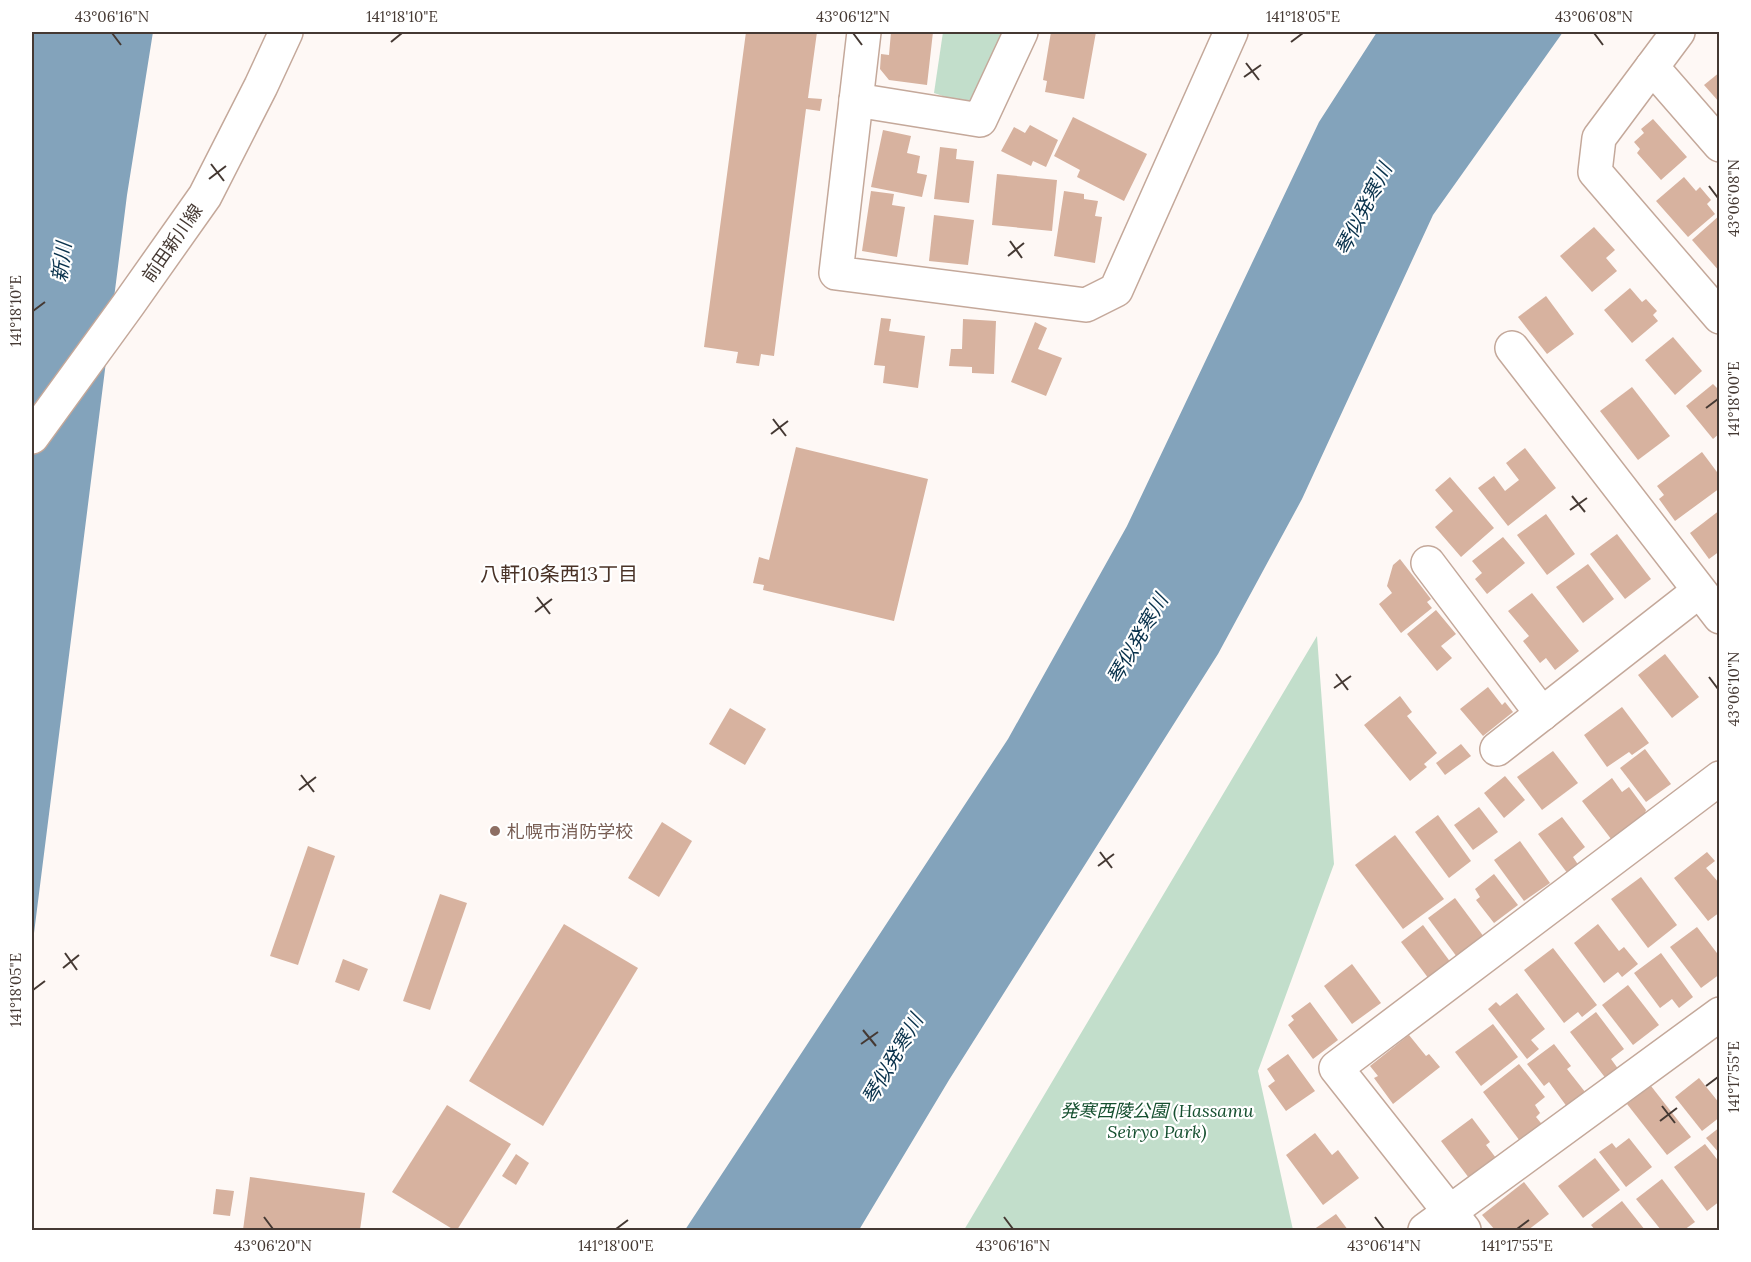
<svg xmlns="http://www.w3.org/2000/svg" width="1751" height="1262" font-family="Lora,'Noto Sans JP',serif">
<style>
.green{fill:#c2decb}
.water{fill:#83a3bb}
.building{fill:#d7b29f}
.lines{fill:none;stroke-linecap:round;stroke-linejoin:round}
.minor-casing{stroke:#c4a89a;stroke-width:36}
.primary-casing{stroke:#c4a89a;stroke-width:36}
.minor{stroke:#fff;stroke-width:33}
.primary{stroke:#fff;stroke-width:33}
.ticks{fill:none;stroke:#453933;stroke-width:2}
.education-dot{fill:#8d6e63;stroke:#fff;stroke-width:2}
.labels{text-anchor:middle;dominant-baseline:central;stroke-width:4.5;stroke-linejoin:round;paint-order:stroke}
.street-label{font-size:18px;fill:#453933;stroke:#fff}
.education-label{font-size:18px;fill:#785e54;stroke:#fff;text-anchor:start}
.park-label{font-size:18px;font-style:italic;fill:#165030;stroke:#fff}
.water-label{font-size:20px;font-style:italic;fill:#08314b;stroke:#fff}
.neighbourhood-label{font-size:20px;fill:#493226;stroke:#fff}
.neatline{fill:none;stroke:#453933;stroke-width:2}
.ticks-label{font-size:15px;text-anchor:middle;fill:#453933}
</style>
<rect width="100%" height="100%" fill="#fef8f5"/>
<g class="green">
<polygon points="943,32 1002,32 972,106 934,93"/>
<polygon points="1317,636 1334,864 1258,1071 1293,1230 964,1230"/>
</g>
<g class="water">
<polygon points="32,32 153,32 127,195 32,949"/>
<polygon points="1377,32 1563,32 1433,215 1302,499 1218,654 949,1080 859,1230 685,1230 1008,739 1127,526 1319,122"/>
</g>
<g class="building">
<polygon points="746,32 817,32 808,98 822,99 820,111 806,109 774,356 761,354 759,366 736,363 738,352 704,347"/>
<polygon points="891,32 933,32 927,85 889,80 880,69 881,54 889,55"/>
<polygon points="1051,32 1096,32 1084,99 1045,92 1047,81 1043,80"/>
<polygon points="1720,72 1720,103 1704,85"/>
<polygon points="1073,117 1147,154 1124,201 1077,177 1080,170 1054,156"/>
<polygon points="1653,119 1687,157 1661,180 1637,153 1640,149 1634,142 1644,133 1641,129"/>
<polygon points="1030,125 1058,140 1046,167 1033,161 1031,166 1001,151 1014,127 1025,133"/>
<polygon points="883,130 911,136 907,153 920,156 917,173 927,175 922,197 871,187"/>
<polygon points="940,147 957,149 956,159 974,161 969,203 934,199"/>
<polygon points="997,174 1057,180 1052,231 992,225"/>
<polygon points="1684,177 1696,191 1700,187 1711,200 1707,204 1715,214 1688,237 1656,201"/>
<polygon points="871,191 894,194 892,205 905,207 897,257 862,251"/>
<polygon points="1064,191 1084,194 1084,199 1098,201 1095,216 1102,217 1095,263 1054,256"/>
<polygon points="934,215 974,220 968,265 929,261"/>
<polygon points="1720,215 1720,272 1692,240"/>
<polygon points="1594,227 1615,250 1606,258 1617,271 1592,292 1560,256"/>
<polygon points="1630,288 1642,302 1646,299 1657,311 1653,315 1658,321 1632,343 1604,310"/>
<polygon points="1546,296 1574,334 1547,354 1518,317"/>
<polygon points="881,318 891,319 889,331 925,336 918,388 883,383 885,366 874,365"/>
<polygon points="963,319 996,321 994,374 972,373 972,367 949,366 951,349 962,349"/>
<polygon points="1035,322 1047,328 1038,349 1062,358 1046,396 1011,382"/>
<polygon points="1673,337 1702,371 1675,395 1645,360"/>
<polygon points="1713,384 1720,391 1720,433 1713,439 1686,406"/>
<polygon points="1632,387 1670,436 1638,460 1600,411"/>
<polygon points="796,447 928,479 894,621 763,590 764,585 753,583 759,557 769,560"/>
<polygon points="1525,448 1556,488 1508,526 1478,488 1494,476 1505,491 1519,480 1506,463"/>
<polygon points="1702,452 1720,476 1720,488 1675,521 1659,499 1664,495 1657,486"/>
<polygon points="1450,477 1494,528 1461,557 1435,527 1453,511 1435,490"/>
<polygon points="1720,510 1720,551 1709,559 1690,533"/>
<polygon points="1546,514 1575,554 1547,575 1517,535"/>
<polygon points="1617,534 1651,579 1625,599 1590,554"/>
<polygon points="1503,537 1525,563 1487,594 1475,579 1482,573 1472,561"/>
<polygon points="1400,559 1431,599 1427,602 1432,608 1401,633 1379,604 1392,593 1387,586 1393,565"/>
<polygon points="1588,564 1614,599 1583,623 1556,587"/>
<polygon points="1532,593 1579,651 1555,670 1546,658 1540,663 1523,641 1529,636 1508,611"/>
<polygon points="1436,610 1456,634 1441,646 1452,658 1437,671 1407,634"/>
<polygon points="1665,654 1699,697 1672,718 1638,675"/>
<polygon points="1488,687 1502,705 1505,702 1513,712 1483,736 1460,709"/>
<polygon points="1400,696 1412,712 1407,716 1437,753 1424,764 1427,767 1410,781 1364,725"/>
<polygon points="1622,707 1649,743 1632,755 1629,752 1607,767 1584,735"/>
<polygon points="730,708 766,729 745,765 709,744"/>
<polygon points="1461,744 1471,756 1445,775 1436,763"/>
<polygon points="1645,749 1671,784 1646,802 1620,768"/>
<polygon points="1553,751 1578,783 1542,810 1517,777"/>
<polygon points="1505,776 1525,800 1504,818 1484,793"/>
<polygon points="1612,778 1622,792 1629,787 1646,810 1643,819 1618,848 1582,801"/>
<polygon points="1479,807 1498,832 1473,850 1454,825"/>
<polygon points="1438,815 1471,861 1449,878 1415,832"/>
<polygon points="1562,817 1585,847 1573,857 1579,866 1568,874 1538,834"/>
<polygon points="662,822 692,841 659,897 628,878"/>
<polygon points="1395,835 1444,899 1403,929 1355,865"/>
<polygon points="1520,841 1550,883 1524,901 1494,860"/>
<polygon points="308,846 335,856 298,965 270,956"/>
<polygon points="1707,852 1715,861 1706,868 1720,884 1720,912 1708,921 1674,878"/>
<polygon points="1494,874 1518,905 1494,923 1476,900 1480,897 1475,889"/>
<polygon points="1641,877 1677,925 1648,948 1611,899"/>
<polygon points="440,894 467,903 430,1010 403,1001"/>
<polygon points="1455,898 1484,937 1457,957 1428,918"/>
<polygon points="564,924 638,968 543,1126 469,1081"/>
<polygon points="1598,924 1619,951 1624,947 1638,964 1622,977 1618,972 1604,983 1574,943"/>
<polygon points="1423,925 1454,967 1432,983 1401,942"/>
<polygon points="1697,927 1720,957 1720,974 1701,988 1670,947"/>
<polygon points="1553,948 1597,1005 1582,1017 1578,1012 1564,1023 1524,970"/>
<polygon points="1661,953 1693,997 1679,1008 1672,999 1660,1008 1634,973"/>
<polygon points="343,959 368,969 359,991 335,982"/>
<polygon points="1352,964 1381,1003 1352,1024 1324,986"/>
<polygon points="1628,985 1659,1025 1633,1045 1602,1005"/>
<polygon points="1517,993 1545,1029 1531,1040 1539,1049 1527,1059 1488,1009 1496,1002 1500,1006"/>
<polygon points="1310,1002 1338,1040 1313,1059 1288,1025 1294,1020 1291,1016"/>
<polygon points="1596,1012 1624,1049 1611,1059 1619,1070 1607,1080 1570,1032"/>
<polygon points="1493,1024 1518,1057 1481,1086 1455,1052"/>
<polygon points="1409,1035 1426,1056 1429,1054 1440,1067 1393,1104 1374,1078 1378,1076 1370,1066"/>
<polygon points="1554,1044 1571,1066 1567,1069 1589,1097 1570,1111 1549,1082 1544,1086 1527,1064"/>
<polygon points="1288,1054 1315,1091 1286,1111 1268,1086 1275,1081 1267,1069"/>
<polygon points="1519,1064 1545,1097 1535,1105 1540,1113 1536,1117 1545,1128 1526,1149 1483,1092"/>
<polygon points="1699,1078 1720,1104 1720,1117 1702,1131 1675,1097"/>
<polygon points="1651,1086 1691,1137 1667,1155 1627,1104"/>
<polygon points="447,1105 511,1144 457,1230 454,1230 392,1192"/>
<polygon points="1472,1118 1490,1142 1486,1145 1496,1158 1469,1178 1441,1141"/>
<polygon points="1720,1127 1720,1154 1706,1138"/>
<polygon points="1315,1133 1332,1155 1338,1150 1359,1178 1323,1205 1286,1155"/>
<polygon points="1629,1138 1652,1167 1626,1187 1599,1152 1612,1143 1616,1148"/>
<polygon points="1705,1144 1720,1163 1720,1201 1707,1211 1674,1167"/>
<polygon points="516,1154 529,1163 516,1185 502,1176"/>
<polygon points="1595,1158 1620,1190 1583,1218 1558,1186"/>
<polygon points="250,1177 365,1193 360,1230 243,1230"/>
<polygon points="1662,1179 1695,1222 1684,1230 1661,1230 1636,1199"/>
<polygon points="1524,1182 1549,1214 1528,1230 1495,1230 1482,1215"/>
<polygon points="216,1189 234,1191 230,1216 213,1214"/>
<polygon points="1622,1201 1645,1230 1595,1230 1591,1225"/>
<polygon points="1336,1214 1348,1230 1313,1230"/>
</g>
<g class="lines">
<defs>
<g id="minor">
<polyline points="864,32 836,273 1086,305 1116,290 1231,32"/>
<polyline points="1678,32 1599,138 1595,172 1720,317"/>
<polyline points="1652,67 1720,145"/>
<polyline points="856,100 980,120 1021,32"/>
<polyline points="1512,348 1720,617"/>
<polyline points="1428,563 1542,714"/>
<polyline points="1497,749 1699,591"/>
<polyline points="1425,1230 1720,1014"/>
<polyline points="1464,1230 1336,1068 1720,778"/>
</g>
<polyline id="primary" points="32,437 128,305 205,196 261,86 286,32"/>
</defs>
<use href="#minor" class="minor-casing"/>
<use href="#primary" class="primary-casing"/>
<use href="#minor" class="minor"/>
<use href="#primary" class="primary"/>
</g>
<path class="ticks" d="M112,33L121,45M853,33L862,45M1594,33L1603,45M391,42L402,33M1291,42L1303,33M1246,63L1259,80M1244,77L1261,65M211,164L224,181M209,179L226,166M1709,186L1718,198M1010,241L1022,258M1008,256L1024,243M33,311L45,302M1706,408L1718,399M773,419L786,436M771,434L788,421M1572,496L1585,512M1570,510L1587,498M537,597L550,614M535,612L552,599M1336,674L1348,690M1709,677L1718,689M1334,688L1351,676M301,775L314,792M299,790L316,777M1100,852L1112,868M1098,866L1114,854M65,953L77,970M63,968L79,955M33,990L45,981M863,1030L876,1046M861,1044L878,1032M1706,1086L1718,1077M1662,1106L1675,1123M1660,1121L1677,1108M264,1217L273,1229M1004,1217L1013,1229M1375,1217L1384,1229M616,1229L628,1220M1517,1229L1529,1220"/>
<circle class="education-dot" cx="495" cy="831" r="6"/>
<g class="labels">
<g class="street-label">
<text transform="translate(172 243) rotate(-55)">前田新川線</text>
</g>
<g class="education-label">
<text x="507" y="831">札幌市消防学校</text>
</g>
<g class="park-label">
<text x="1157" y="1110">発寒西陵公園 (Hassamu<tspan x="1157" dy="21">Seiryo Park)</tspan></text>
</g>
<g class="water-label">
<text transform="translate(1363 209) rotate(-63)">琴似発寒川</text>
<text transform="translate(61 262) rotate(-83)">新川</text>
<text transform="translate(1137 639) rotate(-60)">琴似発寒川</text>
<text transform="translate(892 1059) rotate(-60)">琴似発寒川</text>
</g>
<g class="neighbourhood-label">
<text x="559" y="573">八軒10条西13丁目</text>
</g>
</g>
<rect width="1751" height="1262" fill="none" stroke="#ffffff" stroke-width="66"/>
<rect x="33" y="33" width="1685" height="1196" class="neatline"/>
<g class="ticks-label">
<text x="112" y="22">43°06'16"N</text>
<text x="402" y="22">141°18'10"E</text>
<text x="853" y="22">43°06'12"N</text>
<text x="1303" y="22">141°18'05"E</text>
<text x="1594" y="22">43°06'08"N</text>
<text transform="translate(1734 198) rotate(-90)" y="5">43°06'08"N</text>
<text transform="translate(16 311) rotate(-90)" y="5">141°18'10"E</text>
<text transform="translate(1734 399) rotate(-90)" y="5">141°18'00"E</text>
<text transform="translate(1734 689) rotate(-90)" y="5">43°06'10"N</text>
<text transform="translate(16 990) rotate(-90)" y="5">141°18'05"E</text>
<text transform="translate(1734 1077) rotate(-90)" y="5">141°17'55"E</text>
<text x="273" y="1251">43°06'20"N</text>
<text x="616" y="1251">141°18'00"E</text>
<text x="1013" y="1251">43°06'16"N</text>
<text x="1384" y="1251">43°06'14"N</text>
<text x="1517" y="1251">141°17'55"E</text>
</g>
</svg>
